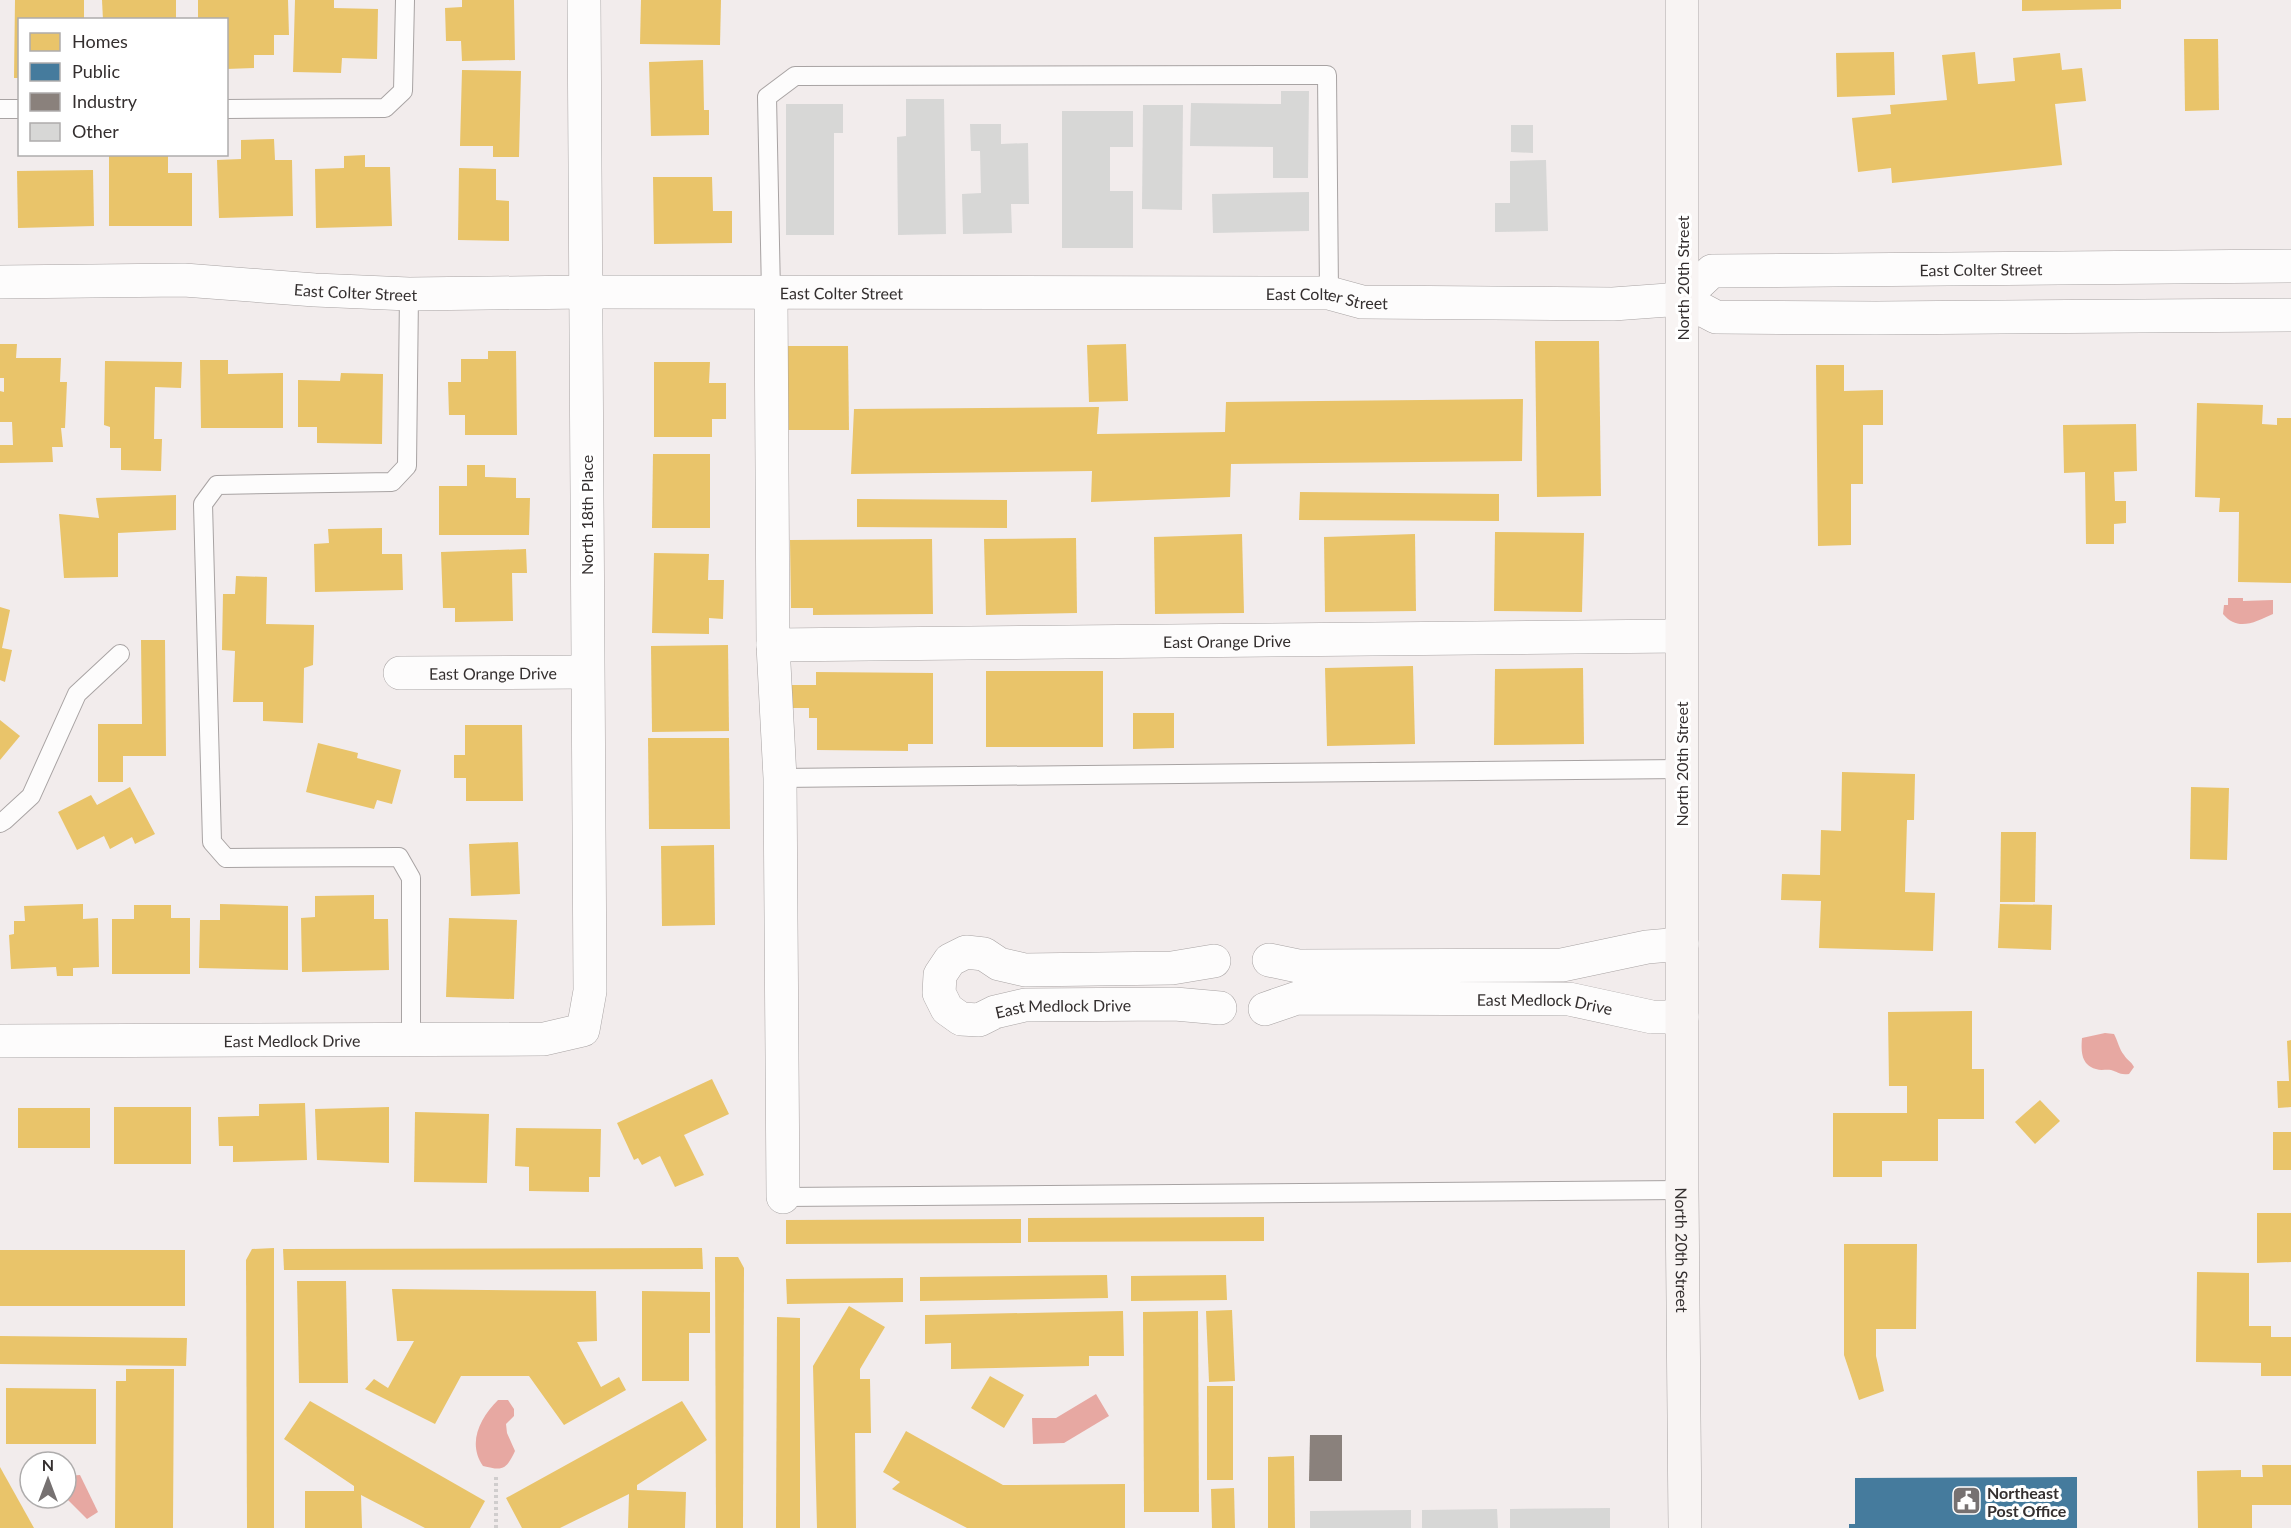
<svg xmlns="http://www.w3.org/2000/svg" width="2291" height="1528" font-family="Lato,sans-serif">
<style>
.water{fill:#e7a8a2}
.homes{fill:#e9c46a}
.public{fill:#457b9d}
.industry{fill:#8a817c}
.building{fill:#d7d7d6}
.lines{fill:none;stroke-linecap:round;stroke-linejoin:round}
.lane-casing{stroke:#a8a3a3;stroke-width:20}
.street-casing{stroke:#a8a3a3;stroke-width:34}
.secondary-casing{stroke:#a8a3a3;stroke-width:34}
.path{stroke:#d0cdcd;stroke-width:4;stroke-dasharray:3 3;stroke-linecap:butt}
.lane{stroke:#fdfcfc;stroke-width:18}
.street{stroke:#fdfcfc;stroke-width:33}
.secondary{stroke:#f8f4f3;stroke-width:33}
.labels{text-anchor:middle;dominant-baseline:central;stroke-width:6;stroke-linejoin:round;paint-order:stroke}
.street-label{font-size:16px;fill:#342f2f;stroke:#fff}
.poi-label{font-size:16px;font-weight:bold;fill:#342f2f;stroke:#fff;text-anchor:start}
</style>
<rect width="100%" height="100%" fill="#f2ecec"/>
<g class="water">
<path d="M2228,598H2243V601L2273,600V614C2255,622 2238,632 2223,614L2224,605H2228Z"/>
<path d="M2105,1033L2114,1034C2118,1041 2119,1049 2124,1055C2127,1060 2131,1061 2134,1067L2129,1074C2118,1075 2119,1072 2111,1070C2106,1069 2101,1071 2096,1069C2081,1065 2081,1051 2082,1038Z"/>
<polygon points="1096,1394 1109,1416 1064,1443 1033,1444 1032,1418 1056,1418"/>
<path d="M498,1400H508L514,1409V1416L506,1424L507,1433L515,1451C506,1470 503,1471 483,1466C467,1443 480,1418 498,1400Z"/>
<polygon points="80,1475 98,1512 87,1519 66,1498 66,1476"/>
</g>
<g class="homes">
<polygon points="15,0 84,0 84,20 20,20 20,78 14,78"/>
<polygon points="102,0 176,0 176,20 103,20"/>
<polygon points="198,0 288,0 289,35 274,35 274,55 254,55 254,68 226,69 226,20 198,20"/>
<polygon points="295,0 334,0 334,8 378,9 377,59 342,58 341,73 293,72"/>
<polygon points="462,0 514,0 515,60 462,61 461,41 446,41 445,8 462,7"/>
<polygon points="641,0 721,0 720,45 640,44"/>
<polygon points="2022,0 2121,0 2121,9 2022,11"/>
<polygon points="2184,39 2218,39 2219,110 2185,111"/>
<polygon points="1894,52 1895,95 1837,97 1836,53"/>
<polygon points="1975,52 1978,84 2015,81 2013,58 2060,53 2062,70 2082,68 2086,101 2055,104 2062,165 1892,183 1891,168 1858,172 1852,118 1891,114 1890,105 1947,100 1942,55"/>
<polygon points="703,60 704,110 709,110 709,135 651,136 649,62"/>
<polygon points="462,70 521,71 519,157 493,157 493,146 460,146"/>
<polygon points="274,139 275,160 292,160 293,216 219,218 217,160 241,159 241,140"/>
<polygon points="109,154 168,154 168,173 192,173 192,226 109,226"/>
<polygon points="365,155 365,167 390,167 392,226 316,228 315,169 344,168 344,156"/>
<polygon points="459,168 496,169 496,200 509,201 509,241 458,240"/>
<polygon points="93,170 94,226 18,228 17,171"/>
<polygon points="653,177 712,177 713,211 732,211 732,243 654,244"/>
<polygon points="1535,341 1599,341 1601,496 1537,497"/>
<polygon points="0,344 17,344 16,358 61,358 60,382 67,382 65,428 61,428 63,447 52,447 53,462 0,463 0,445 13,445 12,422 0,422 0,391 4,392 4,378 0,378"/>
<polygon points="1126,344 1128,401 1089,402 1087,345"/>
<polygon points="788,346 848,346 849,430 782,430"/>
<polygon points="488,351 516,351 517,435 465,435 465,415 449,415 448,382 461,382 461,359 488,359"/>
<polygon points="200,360 228,360 228,374 283,373 283,428 201,428"/>
<polygon points="105,361 182,362 181,388 155,387 154,439 162,439 161,471 121,470 121,448 110,448 110,427 104,425"/>
<polygon points="654,362 710,362 709,383 726,383 726,419 712,419 712,437 654,437"/>
<polygon points="1816,365 1844,365 1844,391 1883,390 1883,425 1863,425 1863,484 1851,484 1851,545 1818,546"/>
<polygon points="341,373 383,374 382,444 317,443 317,427 298,427 298,380 340,381"/>
<polygon points="1523,399 1522,461 1231,464 1230,497 1091,502 1092,471 851,474 854,409 1099,407 1097,434 1225,432 1226,402"/>
<polygon points="2197,403 2263,405 2262,424 2277,425 2277,418 2291,418 2291,583 2238,582 2239,512 2219,512 2220,498 2195,497"/>
<polygon points="2136,424 2137,471 2114,472 2115,501 2126,501 2126,523 2114,524 2114,544 2086,544 2085,472 2064,473 2063,425"/>
<polygon points="653,454 710,454 710,528 652,528"/>
<polygon points="467,465 485,465 485,477 516,478 516,498 530,498 529,535 439,535 439,486 467,486"/>
<polygon points="1300,492 1499,494 1499,521 1299,520"/>
<polygon points="176,495 176,530 118,533 118,577 64,578 59,514 99,518 96,498"/>
<polygon points="857,499 1007,500 1007,528 857,527"/>
<polygon points="382,528 382,554 402,554 403,590 315,592 314,544 329,543 328,529"/>
<polygon points="1495,532 1584,533 1582,612 1494,611"/>
<polygon points="1242,534 1244,613 1155,614 1154,537"/>
<polygon points="1415,534 1416,611 1325,612 1324,537"/>
<polygon points="1076,538 1077,613 986,615 984,539"/>
<polygon points="932,539 933,614 813,615 813,608 791,608 790,540"/>
<polygon points="526,549 527,573 512,573 513,621 455,622 455,608 443,608 441,552"/>
<polygon points="654,553 709,554 708,580 724,580 723,619 709,618 709,634 652,633"/>
<polygon points="236,576 267,577 266,624 314,625 313,665 304,668 303,723 263,721 263,702 233,702 235,651 222,650 223,594 235,594"/>
<polygon points="0,607 10,610 2,648 12,650 5,682 0,680"/>
<polygon points="141,640 165,640 166,756 123,756 123,782 98,782 98,724 142,724"/>
<polygon points="728,645 729,731 652,732 651,646"/>
<polygon points="1413,666 1415,744 1327,746 1325,668"/>
<polygon points="1583,668 1584,744 1494,745 1495,669"/>
<rect x="986" y="671" width="117" height="76"/>
<polygon points="816,672 933,673 933,744 908,744 908,751 817,750 817,718 809,718 809,708 792,708 792,685 816,685"/>
<polygon points="1133,713 1174,713 1174,748 1133,749"/>
<polygon points="0,720 20,736 0,760"/>
<polygon points="465,725 522,725 523,801 466,801 466,778 454,778 454,755 465,755"/>
<polygon points="648,738 729,738 730,829 649,829"/>
<polygon points="318,743 358,753 357,758 401,770 392,804 377,800 374,809 306,792"/>
<polygon points="1842,772 1915,774 1914,820 1907,820 1905,892 1935,893 1933,951 1819,948 1821,901 1781,900 1782,874 1820,875 1821,830 1841,831"/>
<polygon points="130,787 155,834 135,844 132,837 110,849 104,836 77,850 58,812 91,795 97,805"/>
<polygon points="2191,787 2229,788 2227,860 2190,859"/>
<polygon points="2001,832 2036,832 2035,902 2000,902"/>
<polygon points="518,842 520,894 471,896 469,844"/>
<polygon points="714,845 715,925 662,926 661,846"/>
<polygon points="374,895 374,919 388,919 389,970 302,972 301,918 315,917 315,896"/>
<polygon points="83,904 83,919 98,918 99,967 73,968 73,976 57,976 56,967 11,969 9,935 14,934 14,921 25,921 24,906"/>
<polygon points="220,904 288,906 288,970 199,968 200,920 220,920"/>
<polygon points="2000,904 2052,905 2051,950 1998,948"/>
<polygon points="134,905 171,905 171,918 190,918 190,974 112,974 112,919 134,919"/>
<polygon points="449,918 517,920 514,999 446,997"/>
<polygon points="1972,1011 1972,1069 1984,1069 1984,1119 1938,1119 1938,1161 1882,1161 1882,1177 1833,1177 1833,1113 1907,1113 1907,1086 1889,1086 1888,1012"/>
<polygon points="2291,1040 2291,1107 2278,1108 2277,1081 2289,1081 2287,1041"/>
<polygon points="712,1079 729,1114 684,1135 704,1175 675,1187 660,1156 642,1165 638,1158 634,1160 617,1123"/>
<polygon points="2040,1100 2060,1121 2035,1144 2015,1122"/>
<polygon points="305,1103 307,1160 233,1162 233,1146 219,1146 218,1117 259,1116 259,1104"/>
<rect x="114" y="1107" width="77" height="57"/>
<polygon points="389,1107 389,1163 317,1160 315,1109"/>
<rect x="18" y="1108" width="72" height="40"/>
<polygon points="415,1112 489,1114 487,1183 414,1182"/>
<polygon points="516,1128 601,1129 600,1177 589,1177 589,1192 529,1191 529,1167 515,1166"/>
<rect x="2273" y="1132" width="18" height="38"/>
<polygon points="2257,1213 2291,1213 2291,1262 2257,1263"/>
<polygon points="1264,1217 1264,1241 1028,1242 1028,1218"/>
<polygon points="1021,1219 1021,1243 786,1244 786,1220"/>
<polygon points="1844,1244 1917,1244 1916,1329 1876,1329 1876,1356 1884,1391 1859,1400 1844,1355"/>
<polygon points="274,1248 274,1528 247,1528 246,1260 252,1249"/>
<polygon points="702,1248 703,1269 284,1270 283,1249"/>
<rect x="0" y="1250" width="185" height="56"/>
<polygon points="715,1257 738,1257 744,1268 743,1528 716,1528"/>
<polygon points="2197,1272 2249,1273 2249,1326 2271,1326 2271,1337 2291,1337 2291,1376 2261,1376 2261,1363 2196,1362"/>
<polygon points="1107,1275 1108,1298 920,1301 920,1277"/>
<polygon points="1226,1275 1227,1300 1131,1301 1131,1276"/>
<polygon points="903,1278 903,1302 787,1304 786,1279"/>
<polygon points="297,1281 346,1281 348,1383 299,1383"/>
<polygon points="392,1289 596,1291 597,1341 577,1342 601,1387 619,1377 626,1390 564,1425 529,1376 461,1376 435,1424 365,1389 374,1379 388,1388 414,1341 397,1341"/>
<polygon points="642,1291 710,1292 710,1333 689,1333 689,1381 642,1381"/>
<polygon points="849,1306 885,1327 860,1369 860,1379 870,1379 871,1433 855,1433 856,1528 817,1528 813,1366"/>
<polygon points="1232,1310 1235,1381 1209,1382 1206,1311"/>
<polygon points="1123,1311 1124,1356 1089,1356 1089,1366 951,1369 951,1343 925,1344 925,1315"/>
<polygon points="1198,1311 1199,1512 1144,1512 1143,1312"/>
<polygon points="777,1317 800,1318 800,1528 776,1528"/>
<polygon points="0,1336 187,1338 186,1366 0,1364"/>
<polygon points="126,1369 174,1369 173,1528 115,1528 116,1381 126,1381"/>
<polygon points="990,1376 1024,1395 1004,1428 971,1408"/>
<rect x="1207" y="1386" width="26" height="94"/>
<polygon points="6,1388 96,1389 96,1444 6,1444"/>
<polygon points="310,1401 485,1501 470,1528 425,1528 361,1495 362,1528 305,1528 305,1491 354,1491 354,1486 284,1439"/>
<polygon points="682,1401 707,1440 637,1485 637,1490 686,1492 685,1528 628,1528 629,1494 560,1528 522,1528 506,1498"/>
<polygon points="906,1431 1003,1485 1125,1484 1125,1528 967,1528 892,1489 900,1482 883,1472"/>
<polygon points="1294,1456 1295,1528 1268,1528 1268,1457"/>
<polygon points="2262,1465 2291,1465 2291,1505 2252,1505 2252,1528 2198,1528 2197,1471 2241,1470 2241,1477 2263,1477"/>
<polygon points="0,1467 34,1528 0,1528"/>
<polygon points="1234,1488 1235,1528 1212,1528 1211,1489"/>
</g>
<polygon class="public" points="2077,1477 2077,1528 1849,1528 1849,1524 1855,1524 1855,1478"/>
<polygon class="industry" points="1310,1435 1342,1435 1342,1481 1309,1481"/>
<g class="building">
<polygon points="1281,91 1309,91 1308,178 1273,178 1273,147 1190,146 1191,103 1281,104"/>
<polygon points="906,99 944,99 946,234 898,235 897,137 906,136"/>
<polygon points="786,104 843,104 843,133 834,133 834,235 786,235"/>
<polygon points="1143,105 1183,105 1182,210 1142,209"/>
<polygon points="1062,111 1133,111 1133,147 1110,147 1110,191 1133,191 1133,248 1062,248"/>
<polygon points="970,124 1001,124 1001,144 1028,143 1029,204 1011,204 1012,233 963,234 962,194 981,193 980,151 971,151"/>
<polygon points="1511,125 1533,125 1533,153 1511,152"/>
<polygon points="1546,160 1548,231 1495,232 1495,203 1510,203 1510,161"/>
<polygon points="1309,192 1309,231 1213,233 1212,194"/>
<polygon points="1610,1508 1610,1528 1510,1528 1510,1509"/>
<polygon points="1497,1509 1498,1528 1422,1528 1422,1510"/>
<polygon points="1411,1510 1411,1528 1310,1528 1310,1511"/>
</g>
<g class="lines">
<defs>
<g id="lane">
<polyline points="0,109 20,109"/>
<polyline points="226,109 385,108 403,91 405,0"/>
<polyline points="771,293 767,97 795,76 1327,75 1329,293"/>
<polyline points="409,294 407,466 392,482 217,485 203,504 212,842 226,858 399,857 411,878 411,1040"/>
<polyline points="780,778 1681,769"/>
<polyline points="0,823 5,820 31,796 77,694 120,654"/>
<polyline points="783,1197 1682,1190"/>
</g>
<g id="street">
<path id="s1" d="M0,282L184,280L315,290L409,294L586,292L1329,293L1362,302L1613,304L1682,299L1716,317L1876,318L2291,315"/>
<polyline points="771,293 773,645 780,778 783,1197"/>
<path id="s2" d="M1682,299L1712,271L2291,266"/>
<path id="s3" d="M773,645L1681,636"/>
<path id="s4" d="M400,673L587,672"/>
<polyline points="1269,960 1298,966 1562,965 1647,947 1682,944"/>
<path id="s5" d="M1214,961L1172,968L1025,970L999,964L984,954L966,952L950,960L940,975L939,993L947,1009L961,1019L979,1020L995,1012L1025,1005L1175,1004L1220,1008"/>
<path id="s6" d="M1265,1009L1297,998L1569,999L1652,1017H1682"/>
<path id="s7" d="M0,1041L544,1039L583,1030L590,991L584,0"/>
</g>
<g id="secondary">
<path id="s8" d="M1682,0V1190L1685,1528"/>
</g>
</defs>
<use href="#lane" class="lane-casing"/>
<use href="#street" class="street-casing"/>
<use href="#secondary" class="secondary-casing"/>
<polyline class="path" points="496,1528 496,1477"/>
<use href="#lane" class="lane"/>
<use href="#street" class="street"/>
<use href="#secondary" class="secondary"/>
</g>
<defs>
<symbol id="civic-square" viewBox="-11 -11 22 22"><rect x="-9" y="-9" width="18" height="18" rx="4" fill="#767171" stroke="#fff"/><path d="M-.6-6.5H3V-4.5H.6V-3L4-1V1h2V6H-6V1h2V-1L-.6-3ZM-1.2 2.5V6h2.4V2.5Z" fill="#fff"/></symbol>
</defs>
<g fill-rule="evenodd">
<use href="#civic-square" x="1950" y="1484" width="33" height="33"/>
</g>
<g class="labels">
<g class="street-label">
<text stroke="none"><textPath href="#s2" startOffset="310">East Colter Street</textPath></text>
<text transform="translate(1682 278) rotate(-90)">North 20th Street</text>
<text stroke="none"><textPath href="#s1" startOffset="356">East Colter Street</textPath></text>
<text stroke="none"><textPath href="#s1" startOffset="842">East Colter Street</textPath></text>
<text stroke="none"><textPath href="#s1" startOffset="1328">East Colter Street</textPath></text>
<text transform="translate(586 515) rotate(-90)">North 18th Place</text>
<text stroke="none"><textPath href="#s3" startOffset="454">East Orange Drive</textPath></text>
<text stroke="none"><textPath href="#s4" startOffset="93">East Orange Drive</textPath></text>
<text transform="translate(1681 764) rotate(-90)">North 20th Street</text>
<text stroke="none"><textPath href="#s6" startOffset="282">East Medlock Drive</textPath></text>
<text stroke="none"><textPath href="#s5" startOffset="446">East Medlock Drive</textPath></text>
<text stroke="none"><textPath href="#s7" startOffset="292">East Medlock Drive</textPath></text>
<text stroke="none"><textPath href="#s8" startOffset="1250">North 20th Street</textPath></text>
</g>
<g class="poi-label">
<text x="1987" y="1492">Northeast<tspan x="1987" dy="18">Post Office</tspan></text>
</g>
</g>
<rect x="18" y="18" width="210" height="138" fill="#ffffff" stroke="#aeacac" stroke-width="1.5"/>
<rect x="30" y="33" width="30" height="18" fill="#e9c46a" stroke="#aeacac" stroke-width="1.5"/>
<text x="72" y="48" font-size="18" fill="#342f2f">Homes</text>
<rect x="30" y="63" width="30" height="18" fill="#457b9d" stroke="#aeacac" stroke-width="1.5"/>
<text x="72" y="78" font-size="18" fill="#342f2f">Public</text>
<rect x="30" y="93" width="30" height="18" fill="#8a817c" stroke="#aeacac" stroke-width="1.5"/>
<text x="72" y="108" font-size="18" fill="#342f2f">Industry</text>
<rect x="30" y="123" width="30" height="18" fill="#d7d7d6" stroke="#aeacac" stroke-width="1.5"/>
<text x="72" y="138" font-size="18" fill="#342f2f">Other</text>
<g transform="translate(48 1480)"><circle r="28" fill="#ffffff" stroke="#aeacac" stroke-width="1.5"/>
<path d="M0-4.5L10 22L0 15L-10 22Z" fill="#767171"/>
<text y="-9" font-size="16" font-weight="bold" text-anchor="middle" fill="#342f2f">N</text>
</g>
</svg>
